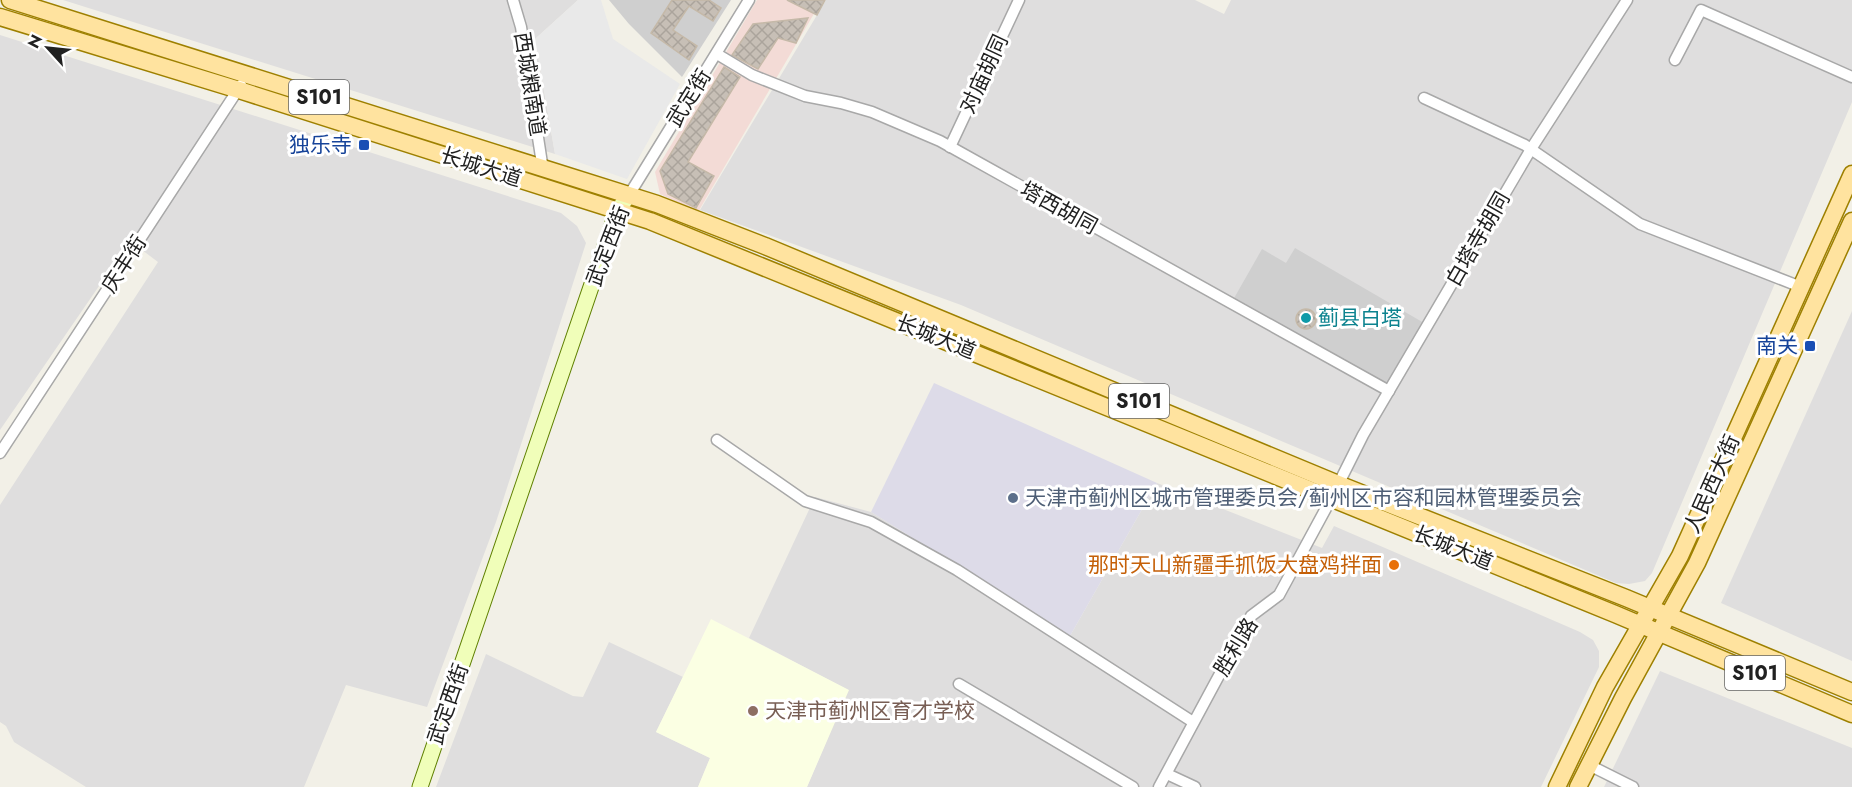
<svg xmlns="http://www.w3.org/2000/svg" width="1852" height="787" font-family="Jost,'Noto Sans SC',sans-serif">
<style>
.residential{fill:#dfdede}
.commercial{fill:#f3dbd6}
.education{fill:#fbffe3}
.religious{fill:#cfcfcf}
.parking{fill:#e9e9e9}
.plaza{fill:#dddbe8}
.building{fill:url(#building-cross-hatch);stroke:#c5b9a8;stroke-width:1.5}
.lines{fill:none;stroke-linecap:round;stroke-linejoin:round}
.street-casing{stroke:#a8a8a8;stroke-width:13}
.secondary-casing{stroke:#5f8000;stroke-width:17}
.primary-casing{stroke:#9e8000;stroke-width:19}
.street{stroke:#fff;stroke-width:10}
.secondary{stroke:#f0feb9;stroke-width:15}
.primary{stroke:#ffe39f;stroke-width:16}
.transit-dot{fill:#1a4fb4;stroke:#fff;stroke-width:2}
.culture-dot{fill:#0f9aa8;stroke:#fff;stroke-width:2}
.service-dot{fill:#5c6f8a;stroke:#fff;stroke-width:2}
.food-dot{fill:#e8710a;stroke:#fff;stroke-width:2}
.education-dot{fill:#8d6e63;stroke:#fff;stroke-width:2}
.labels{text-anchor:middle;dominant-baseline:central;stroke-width:6;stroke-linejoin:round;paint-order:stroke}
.shield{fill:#fff;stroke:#646464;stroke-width:1.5}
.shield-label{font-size:20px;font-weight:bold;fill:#212121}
.street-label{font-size:21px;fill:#212121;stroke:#fff}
.transit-label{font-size:21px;fill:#164399;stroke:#fff;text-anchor:end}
.culture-label{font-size:21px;fill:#0d838f;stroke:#fff;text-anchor:start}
.service-label{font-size:21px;fill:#4e5e75;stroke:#fff;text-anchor:start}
.food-label{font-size:21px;fill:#c56008;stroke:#fff;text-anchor:end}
.education-label{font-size:21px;fill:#785e54;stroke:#fff;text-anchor:start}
</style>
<defs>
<pattern id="building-cross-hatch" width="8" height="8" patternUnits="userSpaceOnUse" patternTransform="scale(1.5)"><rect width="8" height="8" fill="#c7bfb6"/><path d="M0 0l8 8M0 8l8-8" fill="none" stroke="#aba49c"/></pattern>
</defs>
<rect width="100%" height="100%" fill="#f2f0e7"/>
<g class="residential">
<polygon points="63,0 578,0 535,39 555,154"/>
<polygon points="826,0 1195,0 1224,14 1231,0 1852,0 1852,102 1652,573 1645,581 1629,584 1616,583 961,305 700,210"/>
<polygon points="0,35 561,213 577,226 586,243 496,522 427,707 346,685 304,787 86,787 14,742 6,726 0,722 0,505 158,262 130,241 0,430"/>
<polygon points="1852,311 1852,661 1721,603"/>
<polygon points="1157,483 1322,548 1334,526 1580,632 1593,640 1599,651 1599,667 1541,787 807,787 848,690 749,638 815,497 871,512 1070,636"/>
<polygon points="609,642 683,677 656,732 710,758 698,787 436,787 486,654 573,696 583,697"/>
<polygon points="1660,671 1852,748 1852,787 1604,787"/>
</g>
<polygon class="commercial" points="757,0 822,0 698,212 660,194 655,172"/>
<polygon class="education" points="711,619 849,690 807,787 698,787 710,758 656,732"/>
<g class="religious">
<polygon points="609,0 731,0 682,77 629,24"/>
<polygon points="1295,248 1424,323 1386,385 1233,300 1262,249 1286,263"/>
</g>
<polygon class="parking" points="578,0 601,0 613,39 680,84 627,179 555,154 535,39"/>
<polygon class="plaza" points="934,383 1157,483 1070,636 871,512"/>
<g class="building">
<polygon points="672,0 709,0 721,8 713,21 689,6 673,30 697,46 689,60 651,33"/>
<polygon points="787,0 825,0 817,15"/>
<polygon points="808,18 796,43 778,38 758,69 732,55 753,24"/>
<polygon points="724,67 740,77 688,162 714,176 696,208 668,194 660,171"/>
<circle cx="1306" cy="319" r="10"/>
</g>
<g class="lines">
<defs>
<g id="street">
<polyline points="513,0 521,27 543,170"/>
<polyline points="717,54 752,75 805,96 841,103 872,112 940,141 1389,391"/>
<polyline points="1675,60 1701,10 1852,77"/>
<polyline points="1424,98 1525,145 1640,224 1801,287"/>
<polyline points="950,147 1019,0"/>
<polyline points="629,195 749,0"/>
<polyline points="717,440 805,501 871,522 957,570 1193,722"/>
<polyline points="0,453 241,85"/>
<polyline points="959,684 1133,787"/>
<polyline points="1589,765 1633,787"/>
<polyline points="1167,774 1195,787"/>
<polyline points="1159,787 1251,616 1279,595 1331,499 1363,435 1531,149 1627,0"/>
</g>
<polyline id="secondary" points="420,787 617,211 629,195"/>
<g id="primary">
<polyline points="10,0 657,204 765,246 1338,484 1626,598 1852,692"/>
<polyline points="0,17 239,90 650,221 1615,614 1852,714"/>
<polyline points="1557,787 1605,687 1680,556 1852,174"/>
<polyline points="1578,787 1623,698 1697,563 1852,221"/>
</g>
</defs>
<use href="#street" class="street-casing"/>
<use href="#secondary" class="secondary-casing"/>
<use href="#primary" class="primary-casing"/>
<use href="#street" class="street"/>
<use href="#secondary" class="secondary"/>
<use href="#primary" class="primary"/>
</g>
<g class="transit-dot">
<rect x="358" y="139" width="12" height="12" rx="3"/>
<rect x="1804" y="340" width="12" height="12" rx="3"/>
</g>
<circle class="culture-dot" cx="1306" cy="318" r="6"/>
<circle class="service-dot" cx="1013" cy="498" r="6"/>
<circle class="food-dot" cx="1394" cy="565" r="6"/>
<circle class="education-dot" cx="753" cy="711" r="6"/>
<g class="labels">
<g class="shield">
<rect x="289" y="80" width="60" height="34" rx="4.5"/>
<rect x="1109" y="384" width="60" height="34" rx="4.5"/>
<rect x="1725" y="656" width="60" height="34" rx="4.5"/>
</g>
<g class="shield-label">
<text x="319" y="97">S101</text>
<text x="1139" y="401">S101</text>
<text x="1755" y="673">S101</text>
</g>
<g class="street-label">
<text transform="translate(984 74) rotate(-65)">对庙胡同</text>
<text transform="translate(530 84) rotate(81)">西城粮南道</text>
<text transform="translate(689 98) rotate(-58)">武定街</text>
<text transform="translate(481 167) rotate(18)">长城大道</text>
<text transform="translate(1059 208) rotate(29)">塔西胡同</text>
<text transform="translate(1478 239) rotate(-60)">白塔寺胡同</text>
<text transform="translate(608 246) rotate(-69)">武定西街</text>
<text transform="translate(124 264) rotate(-57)">庆丰街</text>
<text transform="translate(936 337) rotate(22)">长城大道</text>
<text transform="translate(1712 484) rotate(-66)">人民西大街</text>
<text transform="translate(1453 548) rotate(22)">长城大道</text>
<text transform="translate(1236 647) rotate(-59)">胜利路</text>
<text transform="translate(448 704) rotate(-71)">武定西街</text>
</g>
<g class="transit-label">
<text x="352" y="145">独乐寺</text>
<text x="1798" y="346">南关</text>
</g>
<g class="culture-label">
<text x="1318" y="318">蓟县白塔</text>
</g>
<g class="service-label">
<text x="1025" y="498">天津市蓟州区城市管理委员会/蓟州区市容和园林管理委员会</text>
</g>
<g class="food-label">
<text x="1382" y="565">那时天山新疆手抓饭大盘鸡拌面</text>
</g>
<g class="education-label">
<text x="765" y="711">天津市蓟州区育才学校</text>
</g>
</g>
<g transform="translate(48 48) rotate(297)" stroke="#ffffff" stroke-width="4.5" paint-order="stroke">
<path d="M0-4.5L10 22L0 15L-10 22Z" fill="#212121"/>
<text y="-9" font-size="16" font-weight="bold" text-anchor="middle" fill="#212121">N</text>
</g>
</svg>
